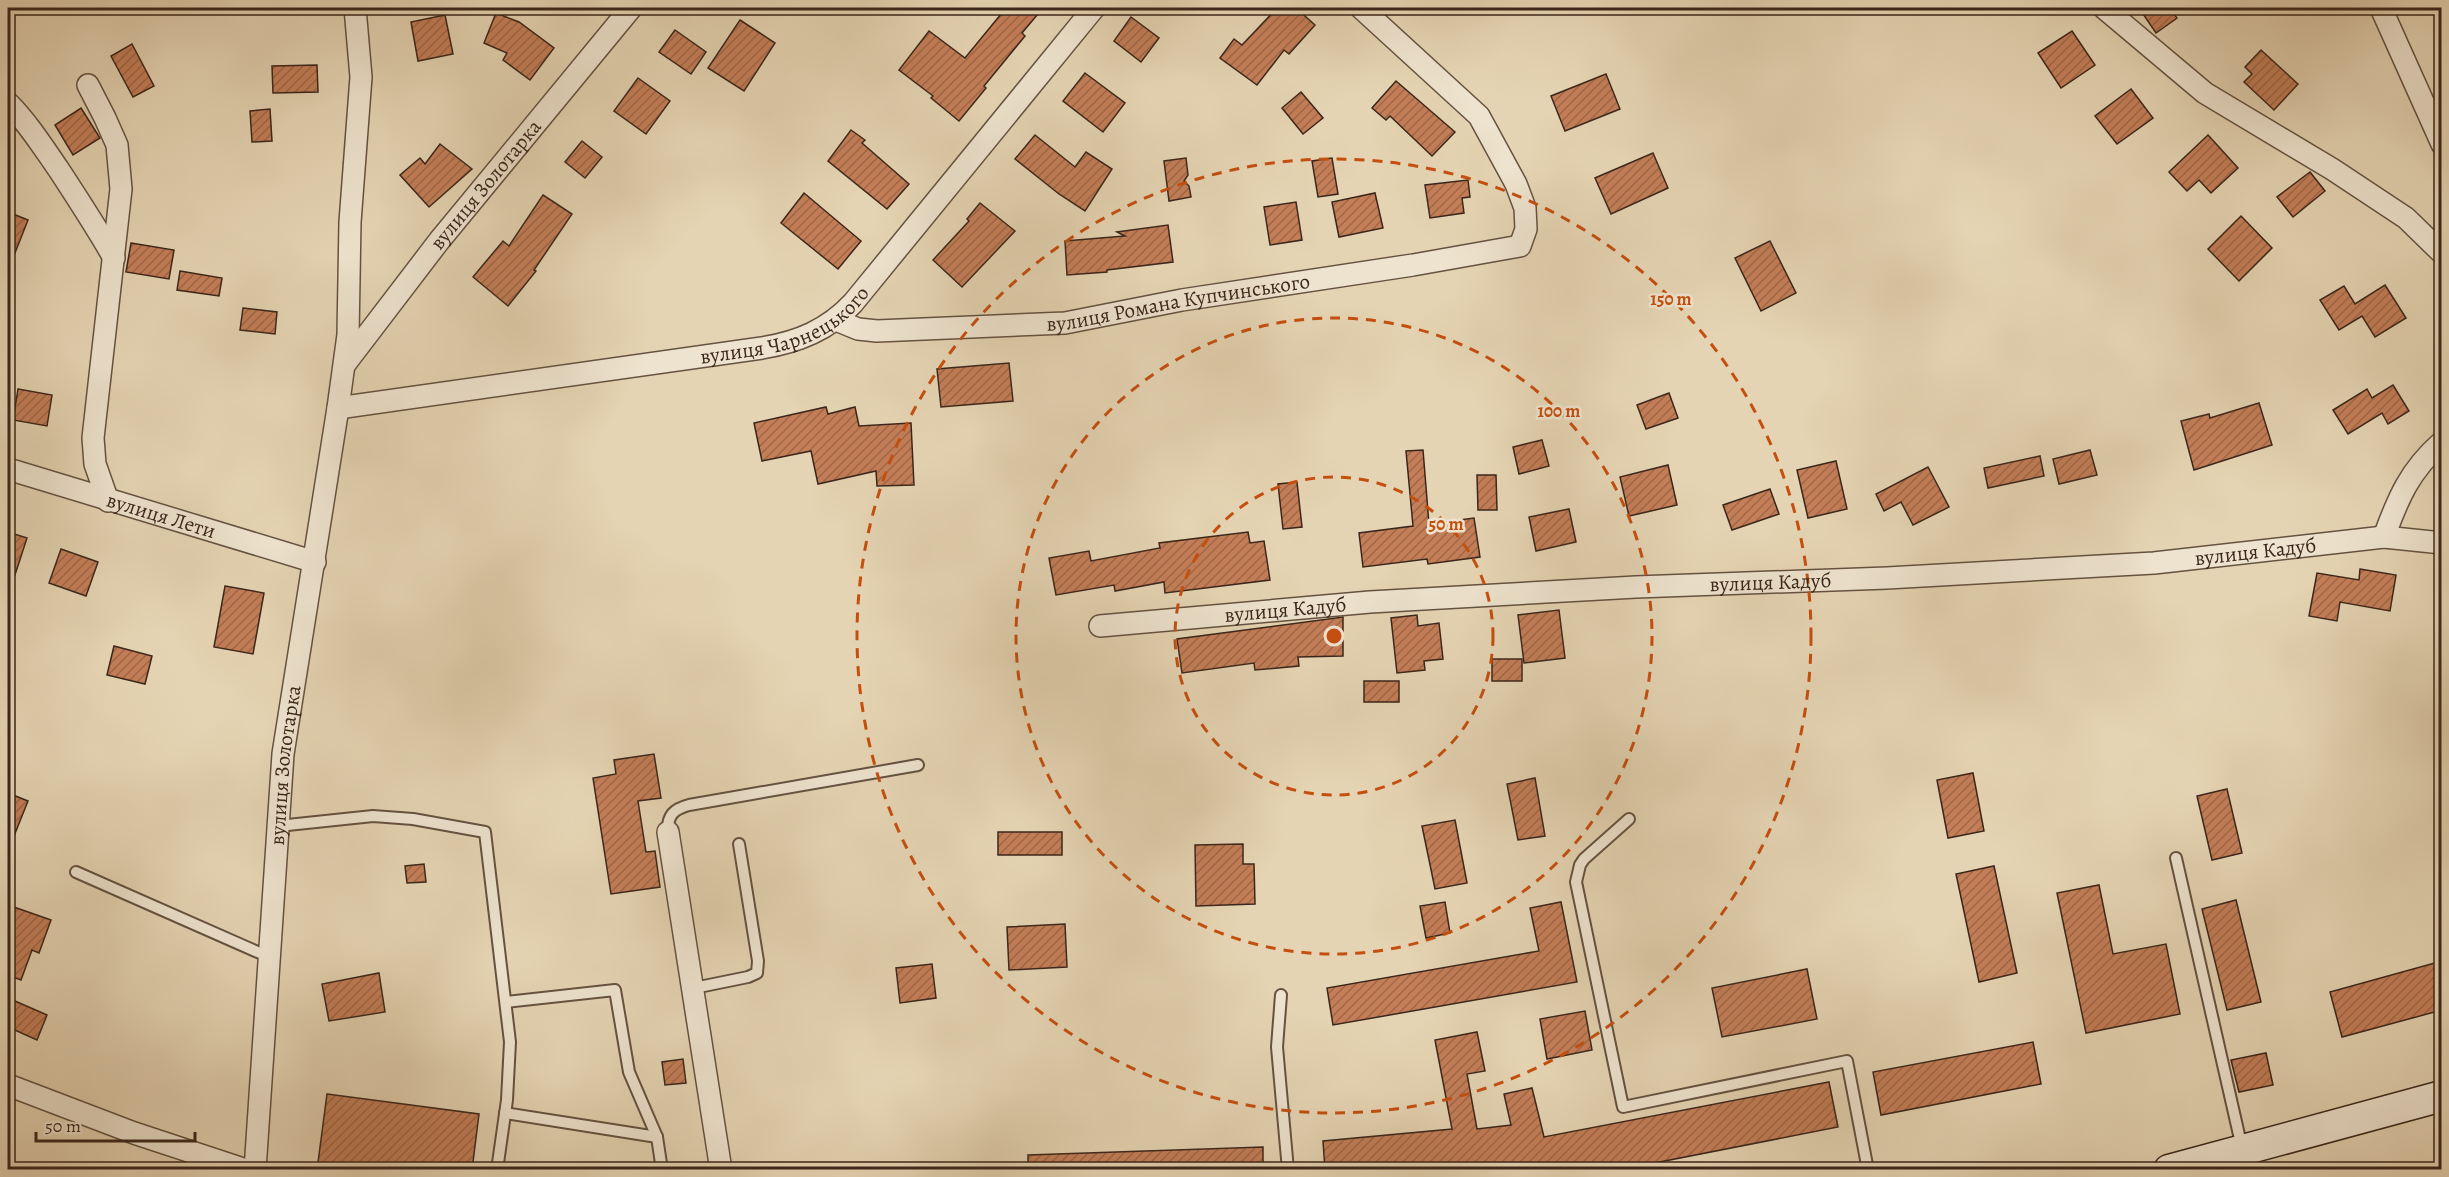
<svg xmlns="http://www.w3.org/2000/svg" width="2449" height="1177" font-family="Alegreya,serif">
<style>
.building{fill:url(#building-hatch);stroke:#3a261b;stroke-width:1.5}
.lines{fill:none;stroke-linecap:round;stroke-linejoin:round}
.lane-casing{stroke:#655241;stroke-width:14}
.street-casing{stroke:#655241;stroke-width:24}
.secondary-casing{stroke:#3a261b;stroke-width:33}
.lane{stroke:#eee3ce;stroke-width:10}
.street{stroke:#eee3ce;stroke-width:21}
.secondary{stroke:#eee3ce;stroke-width:30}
.ring{fill:none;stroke:#c54f0f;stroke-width:3;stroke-dasharray:10 8}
.labels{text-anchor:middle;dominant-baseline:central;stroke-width:5;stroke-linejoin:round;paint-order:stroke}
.street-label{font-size:21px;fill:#3a261b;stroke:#eee3ce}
.centre{fill:#c54f0f;stroke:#eee3ce;stroke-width:3}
.ring-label{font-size:18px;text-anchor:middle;font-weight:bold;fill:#c54f0f;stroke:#eee3ce;stroke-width:5;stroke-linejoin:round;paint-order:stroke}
</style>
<defs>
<pattern id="building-hatch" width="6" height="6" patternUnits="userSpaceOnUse" patternTransform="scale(1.5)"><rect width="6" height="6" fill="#c47e58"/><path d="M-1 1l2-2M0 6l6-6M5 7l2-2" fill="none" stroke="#a06748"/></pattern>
</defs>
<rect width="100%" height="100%" fill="#e5d4b3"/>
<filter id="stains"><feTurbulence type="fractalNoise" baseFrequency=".00333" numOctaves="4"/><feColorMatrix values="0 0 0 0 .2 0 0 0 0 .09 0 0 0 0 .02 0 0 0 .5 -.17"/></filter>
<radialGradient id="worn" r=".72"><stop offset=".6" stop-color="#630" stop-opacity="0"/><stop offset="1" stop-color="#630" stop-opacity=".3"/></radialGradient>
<g class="building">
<polygon points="1006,8 1043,8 1022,33 1025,36 984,86 986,88 959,121 931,98 933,96 899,70 929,31 965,58"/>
<polygon points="1277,8 1296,8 1315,25 1289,54 1284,50 1257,85 1220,58 1234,39 1242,45"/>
<polygon points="2139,8 2170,8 2177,18 2156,33"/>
<polygon points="496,13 519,22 554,48 530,80 503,60 507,53 484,43"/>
<polygon points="445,15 453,54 418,61 411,22"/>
<polygon points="1131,17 1159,38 1141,62 1114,41"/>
<polygon points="740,20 775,43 744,91 708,68"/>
<polygon points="675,30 706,52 691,74 659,52"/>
<polygon points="2072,31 2095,65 2061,88 2038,53"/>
<polygon points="132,44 154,86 133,97 111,56"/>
<polygon points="2261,50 2298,84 2274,110 2244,82 2252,74 2245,67"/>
<polygon points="317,65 318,92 273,93 272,66"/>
<polygon points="1085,73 1125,103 1103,132 1063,101"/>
<polygon points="1606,74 1620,109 1565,131 1551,96"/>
<polygon points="638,78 670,101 646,134 614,111"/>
<polygon points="1396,81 1455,132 1432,156 1390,116 1386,120 1372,108"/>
<polygon points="2131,89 2153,118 2117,144 2095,116"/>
<polygon points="1301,92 1323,118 1303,134 1282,108"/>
<polygon points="81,108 100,138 73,155 55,125"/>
<polygon points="270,109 272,141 252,142 250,111"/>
<polygon points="851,130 865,140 862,143 909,184 887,209 828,161"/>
<polygon points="1035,135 1075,167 1086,152 1112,169 1085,211 1059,194 1015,159"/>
<polygon points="2208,135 2238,168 2211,193 2199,180 2187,191 2169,172"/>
<polygon points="582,141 602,157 585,178 565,162"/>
<polygon points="440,144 472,169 429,207 400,175 420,158 425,164"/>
<polygon points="1653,153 1668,188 1611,214 1595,178"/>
<polygon points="1186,158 1188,175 1184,181 1189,186 1191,197 1169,201 1164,161"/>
<polygon points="1332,158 1338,194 1318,197 1312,161"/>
<polygon points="2310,172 2325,191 2293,217 2277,197"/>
<polygon points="1468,180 1470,197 1462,198 1464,213 1430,218 1425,185"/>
<polygon points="804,193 861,241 838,269 781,223"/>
<polygon points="1375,193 1383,228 1339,237 1332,202"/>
<polygon points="543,195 572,214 534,270 536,271 508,306 473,277 503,241 509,246"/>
<polygon points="1296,202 1302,240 1270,245 1264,207"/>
<polygon points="980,203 1015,231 962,287 933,260 969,221 967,219"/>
<polygon points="8,212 28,220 9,268 8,268"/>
<polygon points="2241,216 2272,248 2239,281 2208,249"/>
<polygon points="1168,225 1173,262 1107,270 1107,272 1067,275 1065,241 1125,236 1117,232"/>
<polygon points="1770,241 1796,293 1761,311 1735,258"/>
<polygon points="131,243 174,250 169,279 126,272"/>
<polygon points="180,271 222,278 219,296 177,290"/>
<polygon points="2385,285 2406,318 2375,337 2362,316 2339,330 2320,300 2344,286 2355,304"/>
<polygon points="243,308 277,312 275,334 240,330"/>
<polygon points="1009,363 1013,401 941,407 937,369"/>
<polygon points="2393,385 2409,411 2388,424 2382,413 2348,434 2333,410 2367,389 2372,398"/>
<polygon points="18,389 52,395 47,426 13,420"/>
<polygon points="1669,393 1678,418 1646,429 1637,405"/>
<polygon points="2259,403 2272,445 2194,470 2181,421 2209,414 2210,418"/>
<polygon points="826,407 828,414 855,407 859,426 911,423 914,485 877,486 876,471 818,484 811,451 762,461 754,423"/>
<polygon points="1542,440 1549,466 1519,474 1513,447"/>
<polygon points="1423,450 1429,524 1474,518 1480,557 1428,564 1427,559 1363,567 1359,533 1413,526 1406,451"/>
<polygon points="2090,450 2097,475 2059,484 2053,459"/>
<polygon points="2040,456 2044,476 1988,488 1984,468"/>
<polygon points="1836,461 1847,509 1808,518 1797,470"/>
<polygon points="1668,465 1677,505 1629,516 1620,477"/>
<polygon points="1928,467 1949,507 1913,525 1901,502 1884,511 1876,494"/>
<polygon points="1477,475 1496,475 1497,510 1478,510"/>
<polygon points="1297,482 1302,527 1283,529 1278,484"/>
<polygon points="1770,489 1779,514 1732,530 1723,505"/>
<polygon points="1569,509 1576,542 1536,551 1529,517"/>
<polygon points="8,532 27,538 11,587 8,586"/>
<polygon points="1248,532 1250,543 1264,541 1270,580 1165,593 1164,582 1115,591 1114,585 1056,595 1049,558 1089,551 1091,561 1160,548 1159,543"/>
<polygon points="61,549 98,562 86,596 49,583"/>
<polygon points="2360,569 2396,575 2390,611 2340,602 2337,621 2309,616 2317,573 2359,580"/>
<polygon points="225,586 264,593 253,654 214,647"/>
<polygon points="1559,610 1565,658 1524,663 1518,615"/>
<polygon points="1417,615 1418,626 1439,623 1443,659 1424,661 1425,670 1397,673 1391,618"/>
<polygon points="1343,617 1343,656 1298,657 1299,666 1255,670 1254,663 1182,673 1177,639"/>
<polygon points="114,646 152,656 145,684 107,675"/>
<rect x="1492" y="659" width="30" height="22"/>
<rect x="1364" y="681" width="35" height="21"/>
<polygon points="654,754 661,798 638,801 646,852 655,851 660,887 611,894 593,778 616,774 614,760"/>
<polygon points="1973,773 1984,831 1948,838 1937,780"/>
<polygon points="1535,778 1545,836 1518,840 1507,784"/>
<polygon points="2227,789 2242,853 2212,860 2197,796"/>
<polygon points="8,793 28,801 8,851"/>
<polygon points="1455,820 1467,883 1435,889 1422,826"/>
<rect x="998" y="832" width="64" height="23"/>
<polygon points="1243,844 1243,864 1254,864 1255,904 1196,906 1195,845"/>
<polygon points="424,864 426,882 407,883 405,866"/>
<polygon points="1994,866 2017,973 1979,982 1956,874"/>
<polygon points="2099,885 2113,954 2166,944 2180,1014 2086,1033 2057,893"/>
<polygon points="2236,900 2261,1002 2227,1010 2202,909"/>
<polygon points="1445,902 1450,933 1426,938 1420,906"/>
<polygon points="1561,902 1577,982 1333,1025 1327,988 1539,951 1530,908"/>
<polygon points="11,906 51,920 39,953 32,950 21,980 8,975 8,915"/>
<polygon points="1065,924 1067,967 1009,970 1007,927"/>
<polygon points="2442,961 2442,1010 2342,1037 2330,992"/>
<polygon points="932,964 936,998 900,1003 896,968"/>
<polygon points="1807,969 1817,1019 1722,1037 1712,988"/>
<polygon points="379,973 385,1012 329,1021 322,984"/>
<polygon points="8,998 47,1015 37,1040 8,1027"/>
<polygon points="1585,1011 1592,1050 1547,1059 1540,1019"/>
<polygon points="1477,1032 1485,1071 1467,1074 1477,1129 1511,1125 1504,1094 1532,1088 1544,1137 1829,1082 1838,1127 1619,1170 1325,1170 1323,1141 1452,1129 1435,1040"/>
<polygon points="2033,1042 2041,1084 1881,1115 1873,1072"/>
<polygon points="2266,1053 2273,1085 2239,1092 2231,1060"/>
<polygon points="683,1059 686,1083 665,1085 662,1062"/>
<polygon points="327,1094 479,1114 472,1170 317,1170"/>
<polygon points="1263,1147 1263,1170 1028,1170 1028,1155"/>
</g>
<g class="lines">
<defs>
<g id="lane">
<polyline points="1629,819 1584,859 1580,865 1576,882 1623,1107 1847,1061 1868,1170"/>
<polyline points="278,826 373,816 413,819 485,832 510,1042 507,1100 497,1170"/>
<path d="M668,832C667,815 674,809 689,805L918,765"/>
<polyline points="2176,858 2242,1148"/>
<polyline points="76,872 269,957"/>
<polyline points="694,988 748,977 757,973 758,961 739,844"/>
<polyline points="1281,995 1277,1047 1288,1170"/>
<polyline points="506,1002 615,990 629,1072 657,1137"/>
<polyline points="505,1113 657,1137 662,1170"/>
</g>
<g id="street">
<polyline points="2104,8 2205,93 2332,169 2406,218 2442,253"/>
<polyline points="2381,8 2442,144"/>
<polyline points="88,85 105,118 117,145 121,189 93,438 95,464 108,501"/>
<path d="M8,103C28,123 43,147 59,170C78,199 97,228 114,258"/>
<path id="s1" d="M836,320L858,329L877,331L1065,323L1182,300L1413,265L1520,246L1526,229L1525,208L1516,184L1479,116L1361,8"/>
<path id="s2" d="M345,364L439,241L631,8"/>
<path id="s3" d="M338,408L762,348C798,342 828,330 853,303L1094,8"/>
<path id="s4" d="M8,469L315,562"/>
<path d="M2384,537C2398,498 2410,470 2442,442"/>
<path id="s5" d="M1100,626L1370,602L1636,587L1887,578L2154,563L2384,537L2442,543"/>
<polyline points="668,832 721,1170"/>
<polyline points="8,1085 134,1133 246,1170"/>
<path id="s6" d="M255,1170L283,754L338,408L348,335L350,222L361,77L355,8"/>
</g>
<polyline id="secondary" points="2169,1170 2442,1096"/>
</defs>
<use href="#lane" class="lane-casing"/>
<use href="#street" class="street-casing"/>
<use href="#secondary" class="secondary-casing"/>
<use href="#lane" class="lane"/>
<use href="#street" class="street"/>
<use href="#secondary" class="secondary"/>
</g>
<g class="ring">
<circle cx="1334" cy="636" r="159"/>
<circle cx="1334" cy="636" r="318"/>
<circle cx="1334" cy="636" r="477"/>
</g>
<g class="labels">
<g class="street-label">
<text stroke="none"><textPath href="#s2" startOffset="228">вулиця Золотарка</textPath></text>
<text stroke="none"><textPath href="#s1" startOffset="346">вулиця Романа Купчинського</textPath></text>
<text stroke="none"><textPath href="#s3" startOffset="458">вулиця Чарнецького</textPath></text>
<text stroke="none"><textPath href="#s4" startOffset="160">вулиця Лети</textPath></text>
<text stroke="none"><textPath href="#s5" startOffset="1158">вулиця Кадуб</textPath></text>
<text stroke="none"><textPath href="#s5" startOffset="672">вулиця Кадуб</textPath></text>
<text stroke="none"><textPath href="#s5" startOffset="186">вулиця Кадуб</textPath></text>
<text stroke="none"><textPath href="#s6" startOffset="406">вулиця Золотарка</textPath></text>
</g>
</g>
<circle cx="1334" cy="636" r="9" class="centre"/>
<g class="ring-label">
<text x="1671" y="305">150 m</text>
<text x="1559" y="417">100 m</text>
<text x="1446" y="530">50 m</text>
</g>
<rect width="2449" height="1177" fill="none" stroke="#e5d4b3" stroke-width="30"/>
<rect x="9" y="9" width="2431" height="1159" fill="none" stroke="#3a261b" stroke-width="3"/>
<rect x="15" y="15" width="2419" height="1147" fill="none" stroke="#3a261b" stroke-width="1.5"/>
<path d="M36 1132v9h159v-9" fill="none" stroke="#3a261b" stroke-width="3"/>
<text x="45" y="1132" font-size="18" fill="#3a261b" stroke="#eee3ce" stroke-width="4.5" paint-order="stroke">50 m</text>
<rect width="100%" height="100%" filter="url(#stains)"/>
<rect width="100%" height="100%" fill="url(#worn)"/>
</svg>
